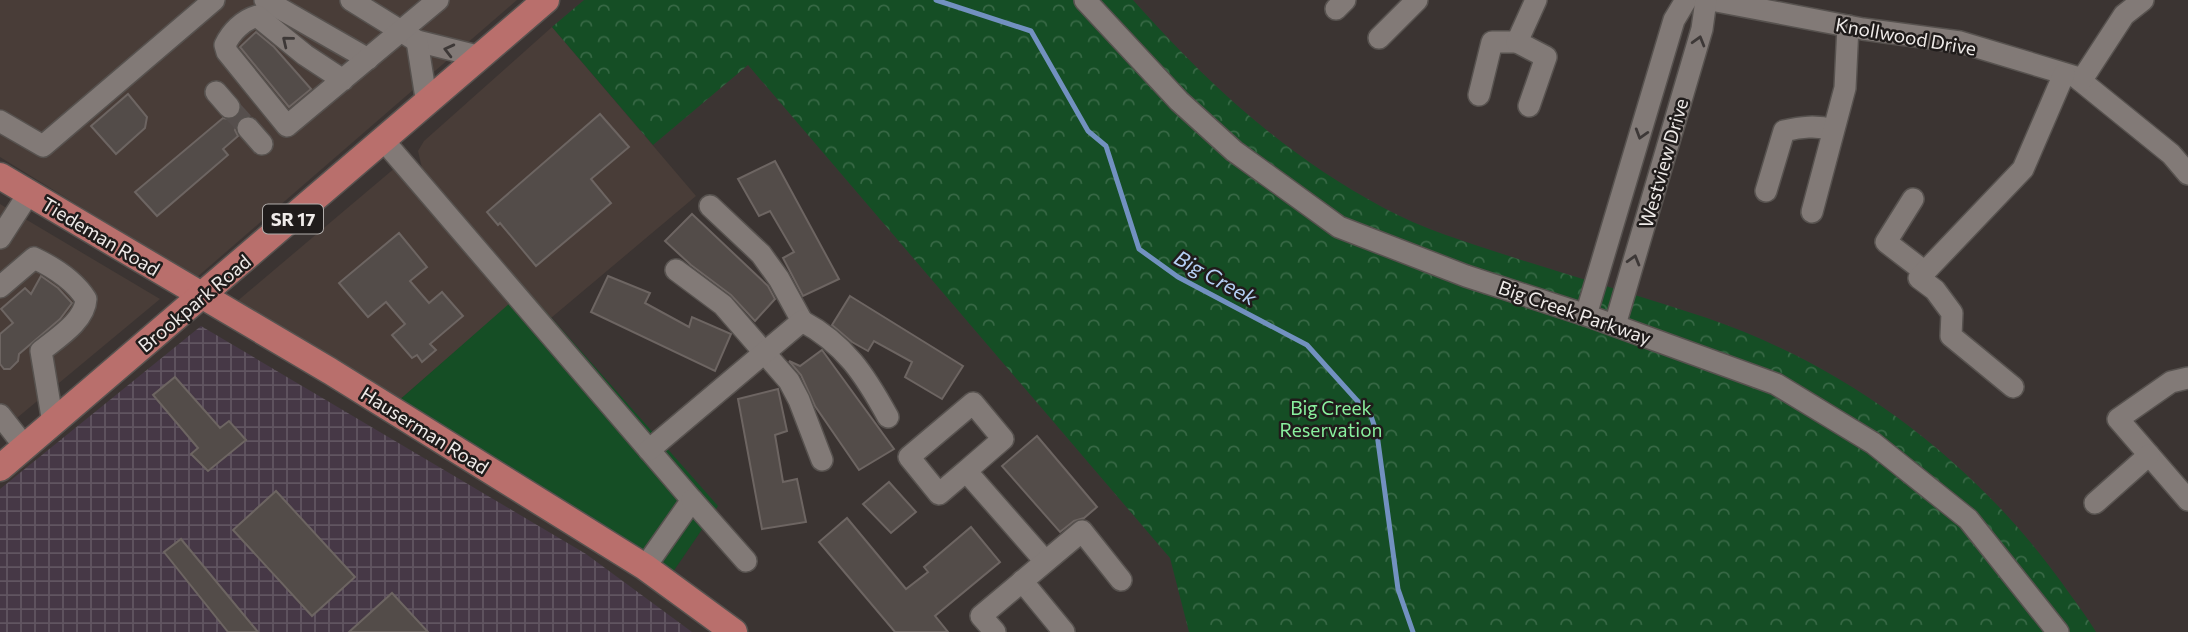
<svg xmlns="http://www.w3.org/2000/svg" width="2188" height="632" font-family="Commissioner,sans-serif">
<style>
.built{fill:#493d38}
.industrial{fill:url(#industrial-grid)}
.green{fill:#154e25}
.forest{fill:url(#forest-crowns)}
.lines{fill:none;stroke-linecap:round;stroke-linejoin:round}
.stream{stroke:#7291c0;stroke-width:5}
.building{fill:#534c49;stroke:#6d6562;stroke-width:2}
.minor-tunnel{stroke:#564f4d;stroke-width:21;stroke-dasharray:21 10;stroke-linecap:butt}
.minor-casing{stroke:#57524f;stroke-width:24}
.major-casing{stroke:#57524f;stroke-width:29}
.minor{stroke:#827a77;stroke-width:21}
.major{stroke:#b96f6c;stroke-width:26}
.oneway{stroke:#3d3837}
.labels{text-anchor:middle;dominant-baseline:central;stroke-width:5;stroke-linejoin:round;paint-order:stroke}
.shield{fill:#201c1b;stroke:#b1adab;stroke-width:2}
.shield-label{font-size:18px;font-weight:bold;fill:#efebe9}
.street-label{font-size:19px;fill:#efebe9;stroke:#201c1b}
.park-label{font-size:19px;fill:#89f09e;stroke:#201c1b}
.water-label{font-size:21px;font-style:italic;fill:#b5cff4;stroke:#201c1b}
</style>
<defs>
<pattern id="industrial-grid" width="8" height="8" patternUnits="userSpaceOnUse" patternTransform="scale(1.75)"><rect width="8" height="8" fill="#463846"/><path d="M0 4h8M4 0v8" fill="none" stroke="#615561"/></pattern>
<pattern id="forest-crowns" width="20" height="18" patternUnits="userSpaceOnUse" patternTransform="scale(1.75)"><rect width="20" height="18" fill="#154e25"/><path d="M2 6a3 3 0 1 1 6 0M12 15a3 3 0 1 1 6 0" fill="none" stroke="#376845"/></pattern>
</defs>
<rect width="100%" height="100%" fill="#3b3432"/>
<g class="built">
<polygon points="0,0 517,0 196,278 0,157"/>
<polygon points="552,27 696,196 551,318 422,168 418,151 424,141"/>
<polygon points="396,167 511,304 396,403 235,303"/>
<polygon points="0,204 160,299 0,432"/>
</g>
<polygon class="industrial" points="201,326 586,554 692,632 0,632 0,489"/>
<polygon class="green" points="526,289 718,506 673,572 396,403"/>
<path class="forest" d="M584,0H1133C1207,83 1283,154 1382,207C1424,230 1470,243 1515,258C1579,278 1643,297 1707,318C1850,367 1974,461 2062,583C2073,599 2086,615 2096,632H1189L1170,558L748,65L653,145L552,27Z"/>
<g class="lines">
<polyline class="stream" points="936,0 1031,31 1088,131 1106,146 1139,249 1178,277 1307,345 1371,416 1377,434 1398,589 1413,632"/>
</g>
<g class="building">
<polygon points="256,32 274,47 311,89 289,107 240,47"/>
<polygon points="128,94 147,117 145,128 116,154 91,126"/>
<polygon points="242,110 246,115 240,118 236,123 235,130 238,136 223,149 228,155 157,216 135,192 223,118 232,120 238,116"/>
<polygon points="600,114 629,147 591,179 611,203 536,266 500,223 498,225 487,212"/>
<polygon points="775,161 839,279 803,296 783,258 794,252 770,211 759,216 738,179"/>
<polygon points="692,214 768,286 775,299 755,321 731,295 691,265 665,241"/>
<polygon points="399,233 427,267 410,281 429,303 442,292 463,316 430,344 436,350 422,362 417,355 412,358 392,335 405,324 386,302 368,317 339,283"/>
<polygon points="41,276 58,288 72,303 60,319 19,354 18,361 10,369 4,369 0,364 0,334 13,323 1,309 25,288 31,294"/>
<polygon points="608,276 650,293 645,303 689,327 692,317 731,334 715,371 591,312"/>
<polygon points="850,296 963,366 942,399 905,377 912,362 874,341 868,351 852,342 832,325"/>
<polygon points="822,350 894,449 859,470 815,406 801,375 789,361 800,366"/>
<polygon points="175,377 220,428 229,421 246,440 208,471 191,454 198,448 153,395"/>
<polygon points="778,389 787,431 775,435 783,482 797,479 806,522 762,529 738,399"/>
<polygon points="1037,436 1097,507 1084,518 1074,521 1060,532 1002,466"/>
<polygon points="889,482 916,512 891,533 863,504"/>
<polygon points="276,491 355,577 312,616 233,530"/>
<polygon points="847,518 906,589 928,572 924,567 971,527 1000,562 935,616 948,632 895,632 819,542"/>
<polygon points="181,539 258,632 228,632 164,552"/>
<polygon points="392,593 428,632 349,632"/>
</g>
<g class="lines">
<polyline class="minor-tunnel" points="229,107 248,128"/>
<defs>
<g id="minor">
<polyline points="265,0 368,59"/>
<polyline points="351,0 417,41 481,57"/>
<polyline points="1085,0 1179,101 1234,151 1339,227 1466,276 1586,315 1776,384 1873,443 1968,519 2058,632"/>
<polyline points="1711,0 1863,29 1960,42 2076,77 2171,154 2188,174"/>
<polyline points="1336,9 1345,0"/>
<polyline points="1379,38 1417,0"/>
<polyline points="417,41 427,104"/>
<path d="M343,80L305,55L257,16C243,20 231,32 225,45L227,52L287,126L438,0"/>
<polyline points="2081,81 2124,15 2143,0"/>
<polyline points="216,92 229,107"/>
<polyline points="1479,95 1492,42 1517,42"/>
<polyline points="1529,106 1546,57 1517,42 1536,0"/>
<polyline points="0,121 43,146 214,0"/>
<polyline points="248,128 262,144"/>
<polyline points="384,141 692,500 645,567"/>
<path d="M1766,191L1784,131C1801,127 1816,125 1833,130"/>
<polyline points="1913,199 1886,242 1925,272"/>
<polyline points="710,206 761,254 779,279 802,321"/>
<polyline points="1812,212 1845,88 1848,26"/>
<polyline points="0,238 29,193"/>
<polyline points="676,270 723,305 789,381 799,400 822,460"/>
<path d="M0,287L34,258C53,267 74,280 86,299C85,321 57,338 41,351L53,423"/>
<polyline points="1586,315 1674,20 1686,0"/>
<polyline points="1615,325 1702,29 1706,0"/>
<polyline points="2188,378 2171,382 2118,419 2188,500"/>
<polyline points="2013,387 1951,336 1952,313 1935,290 1919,278 2023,169 2064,74"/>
<polyline points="0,415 25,447"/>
<path d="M649,450L802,321C845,344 865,375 888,417"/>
<polyline points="966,471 939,494 909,457 973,403 1003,439 966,471 1045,561"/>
<polyline points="692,500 746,561"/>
<polyline points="2095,503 2149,455"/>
<polyline points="1022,581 1064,632"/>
<polyline points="995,632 981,616 1082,531 1121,580"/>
</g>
<g id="major">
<polyline points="0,176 330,371 645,567 734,632"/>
<polyline points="0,468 546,0"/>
</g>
</defs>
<use href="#minor" class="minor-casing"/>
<use href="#major" class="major-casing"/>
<use href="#minor" class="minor"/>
<use href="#major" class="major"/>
</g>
<defs><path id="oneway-chevron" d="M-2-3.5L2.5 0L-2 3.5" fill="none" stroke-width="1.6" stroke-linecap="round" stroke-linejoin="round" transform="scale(1.75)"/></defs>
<g class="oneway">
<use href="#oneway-chevron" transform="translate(287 41) rotate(-141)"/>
<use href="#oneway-chevron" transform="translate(1699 41) rotate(-74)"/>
<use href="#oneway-chevron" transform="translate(449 50) rotate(-166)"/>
<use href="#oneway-chevron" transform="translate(1641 134) rotate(107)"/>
<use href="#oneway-chevron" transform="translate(1634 260) rotate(-74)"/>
</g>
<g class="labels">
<rect class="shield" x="263" y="204.5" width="60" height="29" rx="5"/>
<g class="shield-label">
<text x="293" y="219">SR 17</text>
</g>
<g class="street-label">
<text transform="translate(1906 36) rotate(10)">Knollwood Drive</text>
<text transform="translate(1663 163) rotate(-74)">Westview Drive</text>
<text transform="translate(101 236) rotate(31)">Tiedeman Road</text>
<text transform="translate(194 303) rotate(-40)">Brookpark Road</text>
<text transform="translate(1575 312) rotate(19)">Big Creek Parkway</text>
<text transform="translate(425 430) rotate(32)">Hauserman Road</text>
</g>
<g class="park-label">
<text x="1331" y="407">Big Creek<tspan x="1331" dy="22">Reservation</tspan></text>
</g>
<g class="water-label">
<text transform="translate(1216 277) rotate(29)">Big Creek</text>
</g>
</g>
</svg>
